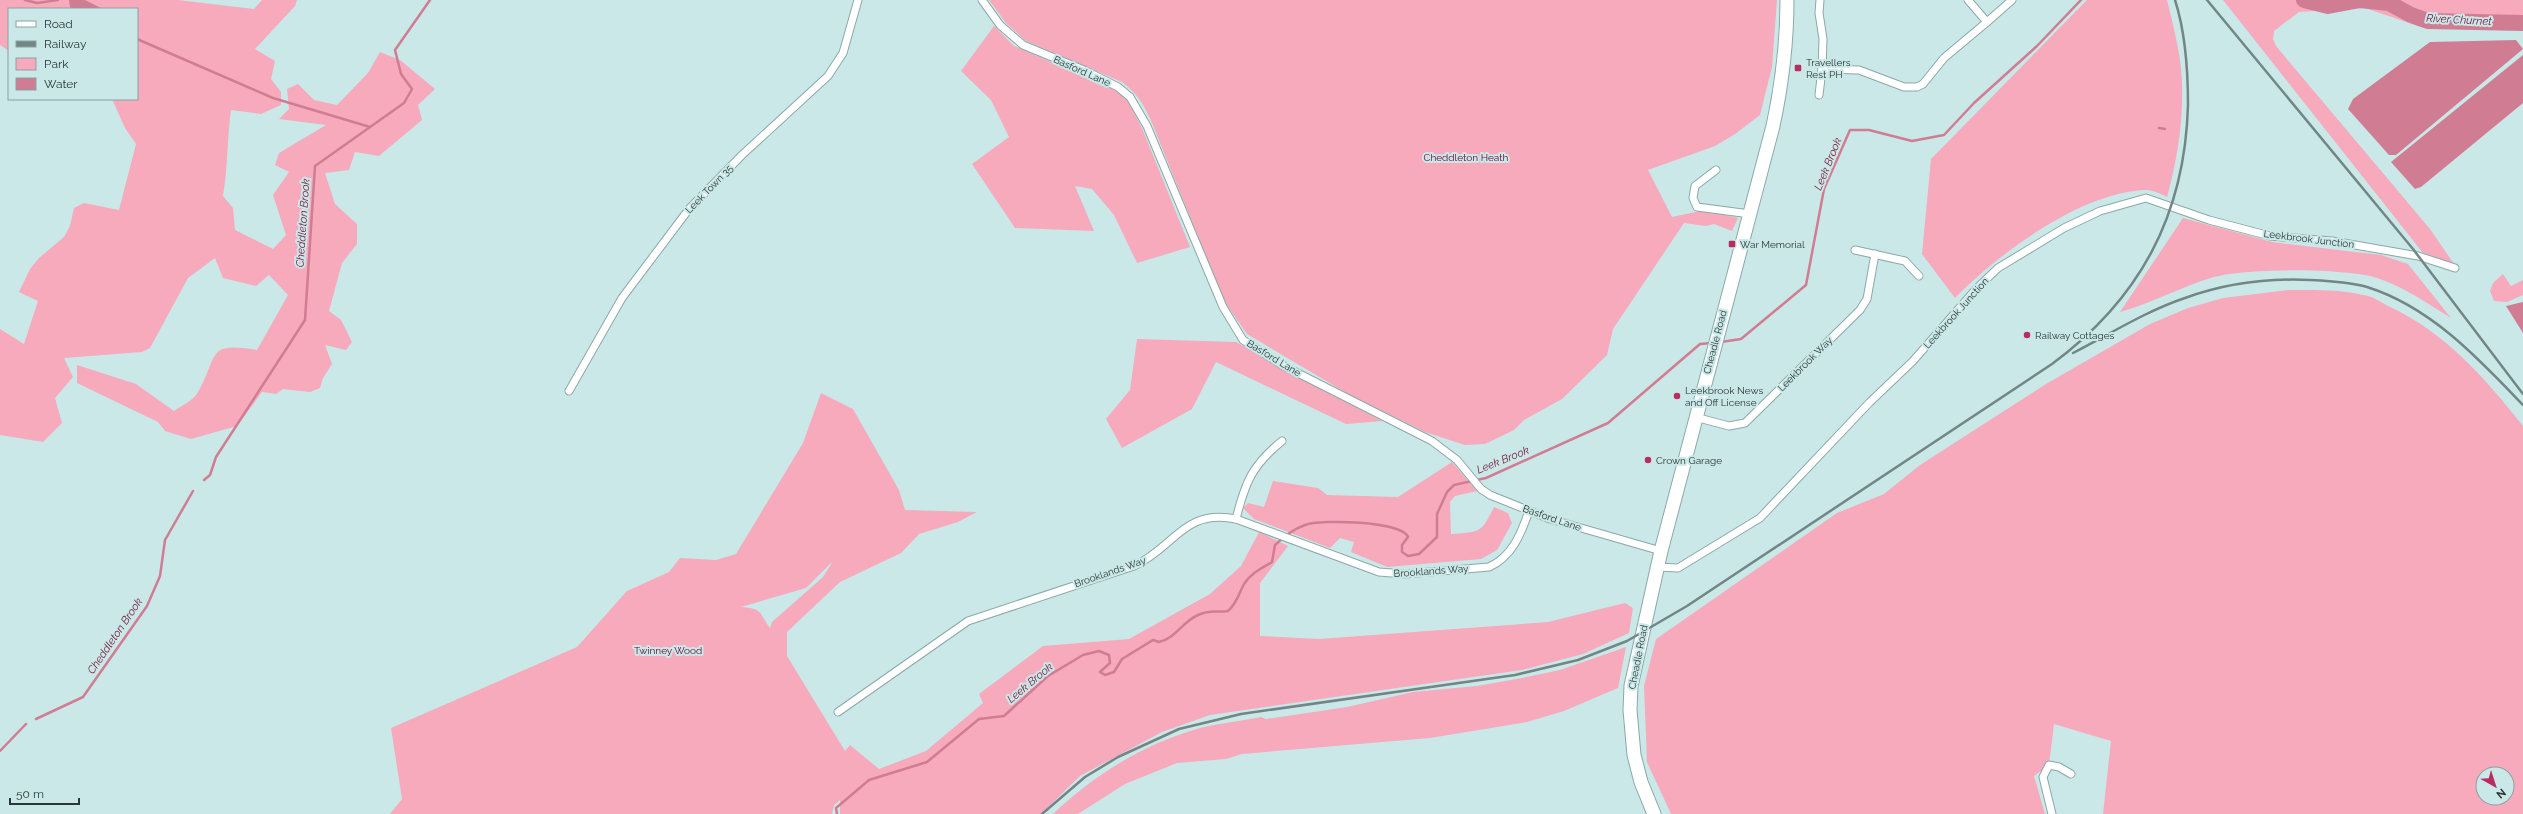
<svg xmlns="http://www.w3.org/2000/svg" width="2523" height="814" font-family="Raleway,sans-serif">
<style>
.green{fill:#f6aabc;fill-rule:evenodd}
.water{fill:#d07d93}
.lines{fill:none;stroke-linecap:round;stroke-linejoin:round}
.stream{stroke:#d07d93;stroke-width:2.5}
.river{stroke:#d07d93;stroke-width:16}
.street-casing{stroke:#8ca8a8;stroke-width:9}
.highway-casing{stroke:#8ca8a8;stroke-width:15}
.street{stroke:#fff;stroke-width:7}
.highway{stroke:#fff;stroke-width:13}
.rail{stroke:#738686;stroke-width:2.5}
.poi-dot{fill:#b92c61;stroke:#cae8e8;stroke-width:1.5}
.labels{text-anchor:middle;dominant-baseline:central;stroke-width:4;stroke-linejoin:round;paint-order:stroke}
.poi-label{font-size:10px;fill:#2b3636;stroke:#cae8e8;text-anchor:start}
.street-label{font-size:10px;fill:#2b3636;stroke:#cae8e8}
.park-label{font-size:10px;fill:#66002d;stroke:#cae8e8}
.water-label{font-size:11px;font-style:italic;fill:#77153b;stroke:#cae8e8}
</style>
<rect width="100%" height="100%" fill="#cae8e8"/>
<g class="green">
<path d="M0,0H178L254,9L262,0H297L295,6L255,49L275,61L271,79L281,92V105L261,114L231,110C227,139 228,167 223,196L233,208L235,230L273,249L286,235L273,195L289,172L275,165L279,153L326,125L279,119L289,109L287,89L298,84L314,100L337,105L368,73L380,52L400,60L435,89L418,105L422,120L379,156L355,152L349,170L325,173L335,204L357,224V244L342,263L329,311L341,320L352,342L346,350L325,345L332,364L323,378L320,388L310,392L283,389L276,394L262,392L237,426L191,439L165,431L158,422L77,383V365L136,384L174,411C181,406 194,400 198,392C219,356 205,341 257,350L288,295L269,275L256,286L223,278L215,258L188,278L150,348L142,352L64,358L73,377L55,398L62,423L43,442L0,435V329L24,344L38,301L19,292L30,269L39,258L64,237L70,226L74,208L84,203L119,210L136,144L125,128L112,99H137V9H9V51L0,45Z"/>
<path d="M989,0H1777L1772,67L1760,115L1735,134L1715,146L1648,170L1672,217L1705,210L1738,218L1732,231L1714,224L1706,226L1684,223L1613,329L1607,355L1562,399L1524,420L1514,430L1485,444L1465,445L1425,432L1355,398L1247,334L1224,301L1152,123C1144,105 1138,94 1122,82L1026,41L1006,23Z"/>
<path d="M2087,0H2167C2172,20 2177,40 2180,60C2186,105 2179,154 2167,197C2161,194 2153,190 2147,190C2082,191 1998,254 1955,298L1922,254L1931,159Z"/>
<polygon points="2223,0 2523,0 2523,28 2424,28 2365,8 2299,12 2274,31 2273,39 2276,46 2430,229 2454,264 2423,253"/>
<polygon points="994,26 1014,46 1115,90 1128,101 1142,128 1190,247 1137,263 1114,215 1092,189 1075,186 1094,231 1015,228 972,164 1009,137 991,100 961,71"/>
<path d="M2183,218L2272,242L2381,255L2408,264L2451,318C2428,304 2403,286 2377,278C2345,268 2246,268 2214,277C2182,286 2153,303 2120,312Z"/>
<polygon points="2503,274 2511,286 2523,280 2523,295 2507,302 2494,301 2490,291 2493,283"/>
<path d="M2288,290C2313,290 2339,289 2363,295C2372,296 2381,302 2388,306C2445,332 2485,378 2523,426V814H2103L2111,741L2054,724L2049,765L2034,776L2045,814H1671L1647,762L1644,686L1656,639L1837,513L1884,494L1920,465L2046,384L2150,324L2188,308L2223,298ZM2483,774H2507V798H2483Z"/>
<polygon points="1137,339 1236,342 1382,421 1346,424 1216,362 1192,409 1122,448 1106,419 1130,390"/>
<path d="M821,393L853,409L899,490L905,510L977,512L958,522L919,534L901,553L840,582L787,632V656L845,751L850,745L879,769L926,751L983,703L979,694L1043,646L1129,639L1210,594L1241,566L1259,532L1288,546L1260,583V636L1319,639L1548,622L1625,603L1633,608L1629,633L1583,654L1522,670L1210,715L1162,732L1080,776L1041,814H840V800L834,805L832,814H390L402,799L391,728L577,647L627,591L669,572L680,558L716,560L736,554L803,443ZM833,561L823,577L772,622L770,628C758,612 764,609 741,607L806,588Z"/>
<path d="M1452,462L1477,491L1455,496L1450,502L1451,534C1481,532 1481,533 1494,507L1508,513L1512,523L1497,550L1481,559L1387,567L1351,552L1354,542L1340,538L1330,548L1254,519L1243,508L1248,503L1264,507L1273,481L1318,488L1327,495L1398,497Z"/>
<path d="M1626,647L1618,688L1564,711L1527,722L1430,738L1242,754L1226,759L1177,763L1125,784L1078,814H1053C1095,774 1144,744 1200,728C1220,723 1241,721 1261,717L1266,719L1347,707L1413,692L1477,686L1522,678L1560,670Z"/>
</g>
<g class="water">
<polygon points="69,0 85,0 103,9 73,9 70,7"/>
<polygon points="2516,40 2523,49 2396,155 2389,155 2348,109 2353,99 2430,42"/>
<polygon points="2523,55 2523,103 2421,187 2415,189 2391,162"/>
<polygon points="2523,302 2523,333 2506,306"/>
</g>
<g class="lines">
<g class="stream">
<polyline points="25,0 37,3 58,0"/>
<polyline points="137,39 273,98 370,127"/>
<polyline points="2159,128 2165,129"/>
<polyline points="1721,342 1741,339 1806,285 1824,189 1850,130 1869,130 1912,141 1944,135 1974,103 2037,46 2081,0"/>
<polyline points="204,480 210,475 216,457 305,320 315,166 404,103 412,89 401,74 395,50 430,0"/>
<polyline points="36,719 83,697 147,606 160,576 165,540 193,491"/>
<polyline points="0,751 26,724"/>
<path d="M837,814L836,808L869,780L927,762L979,719L1004,716L1048,676L1083,655L1099,651L1109,655L1110,663L1100,672L1105,675L1114,672L1122,659L1153,640L1159,642C1176,638 1182,622 1198,615C1211,609 1218,613 1228,611C1237,603 1239,593 1244,584C1251,573 1262,568 1272,562L1275,545C1284,537 1293,529 1305,525C1321,519 1402,521 1408,537L1402,545V552L1408,556L1419,554L1437,537V514L1447,492L1454,485L1486,478L1608,423L1700,344L1712,343"/>
</g>
<polyline class="river" points="2304,0 2328,6 2360,0 2389,3 2411,15 2428,21 2523,23"/>
<defs>
<g id="street">
<polyline points="982,0 1000,25 1023,45 1086,71 1118,87 1130,97 1147,126 1223,307 1243,340 1284,366 1432,441 1457,460 1481,489 1490,495 1550,519 1661,551"/>
<polyline points="1820,0 1819,13 1823,39 1822,69 1859,70 1904,87 1917,87 1923,84 1944,58 1987,22"/>
<polyline points="1968,0 1987,22 2012,0"/>
<polyline points="1819,95 1822,69"/>
<polyline points="1716,170 1695,186 1693,198 1697,207 1750,214"/>
<polyline points="1855,250 1905,261 1919,276"/>
<polyline points="569,391 622,298 689,209 742,155 828,76 843,53 858,0"/>
<polyline points="1695,417 1729,426 1745,423 1860,310 1867,299 1875,254"/>
<path d="M1236,519C1245,483 1252,465 1282,441"/>
<polyline points="1657,567 1678,568 1760,518 1869,403 1913,361 1977,288 1998,268 2064,228 2100,211 2146,198 2209,220 2270,236 2332,241 2418,256 2455,268"/>
<path d="M838,712L968,621L1134,566C1176,546 1183,509 1236,519L1379,572L1405,574L1489,567C1512,557 1521,534 1529,511"/>
<polyline points="2052,814 2043,777 2049,765 2059,767 2071,774"/>
</g>
<path id="highway" d="M1654,814L1641,782L1634,755L1630,710L1631,686L1661,551L1773,126C1782,84 1787,43 1787,0"/>
</defs>
<use href="#street" class="street-casing"/>
<use href="#highway" class="highway-casing"/>
<use href="#street" class="street"/>
<use href="#highway" class="highway"/>
<g class="rail">
<polyline points="2207,0 2413,249 2523,394"/>
<path d="M2073,353C2110,334 2146,311 2185,298C2224,284 2269,278 2310,280C2329,281 2350,282 2367,287C2431,307 2479,359 2523,405"/>
<path d="M1042,814L1085,777L1118,757L1179,729L1241,714L1515,675L1578,660L1627,641L1687,606L2052,364C2140,299 2185,215 2188,105C2188,70 2186,34 2175,0"/>
</g>
</g>
<g class="poi-dot">
<rect x="1794" y="64" width="8" height="8" rx="2"/>
<rect x="1728" y="240" width="8" height="8" rx="2"/>
<circle cx="2027" cy="335" r="4"/>
<circle cx="1677" cy="396" r="4"/>
<circle cx="1648" cy="460" r="4"/>
</g>
<g class="labels">
<g class="poi-label">
<text x="1806" y="62">Travellers<tspan x="1806" dy="12">Rest PH</tspan></text>
<text x="1740" y="244">War Memorial</text>
<text x="2035" y="335">Railway Cottages</text>
<text x="1685" y="390">Leekbrook News<tspan x="1685" dy="12">and Off License</tspan></text>
<text x="1656" y="460">Crown Garage</text>
</g>
<g class="street-label">
<text transform="translate(1082 71) rotate(24)">Basford Lane</text>
<text transform="translate(709 189) rotate(-46)">Leek Town 35</text>
<text transform="translate(2309 239) rotate(7)">Leekbrook Junction</text>
<text transform="translate(1956 313) rotate(-48)">Leekbrook Junction</text>
<text transform="translate(1715 342) rotate(-75)">Cheadle Road</text>
<text transform="translate(1274 358) rotate(31)">Basford Lane</text>
<text transform="translate(1805 364) rotate(-45)">Leekbrook Way</text>
<text transform="translate(1552 518) rotate(19)">Basford Lane</text>
<text transform="translate(1431 571) rotate(-4)">Brooklands Way</text>
<text transform="translate(1110 572) rotate(-19)">Brooklands Way</text>
<text transform="translate(1638 657) rotate(-79)">Cheadle Road</text>
</g>
<g class="park-label">
<text x="1466" y="157">Cheddleton Heath</text>
<text x="668" y="650">Twinney Wood</text>
</g>
<g class="water-label">
<text transform="translate(2459 20) rotate(3)">River Churnet</text>
<text transform="translate(1828 164) rotate(-68)">Leek Brook</text>
<text transform="translate(303 223) rotate(-86)">Cheddleton Brook</text>
<text transform="translate(1503 460) rotate(-22)">Leek Brook</text>
<text transform="translate(115 636) rotate(-56)">Cheddleton Brook</text>
<text transform="translate(1030 683) rotate(-40)">Leek Brook</text>
</g>
</g>
<rect x="8" y="8" width="130" height="92" fill="#cae8e8" stroke="#8aa1a1"/>
<rect x="16" y="21" width="20" height="6" fill="#ffffff" stroke="#8aa1a1"/>
<text x="44" y="28" font-size="12" fill="#2b3636">Road</text>
<rect x="16" y="41" width="20" height="6" fill="#738686" stroke="#8aa1a1"/>
<text x="44" y="48" font-size="12" fill="#2b3636">Railway</text>
<rect x="16" y="58" width="20" height="12" fill="#f6aabc" stroke="#8aa1a1"/>
<text x="44" y="68" font-size="12" fill="#2b3636">Park</text>
<rect x="16" y="78" width="20" height="12" fill="#d07d93" stroke="#8aa1a1"/>
<text x="44" y="88" font-size="12" fill="#2b3636">Water</text>
<g transform="translate(2495 786) rotate(141)"><circle r="19" fill="#cae8e8" stroke="#8aa1a1"/>
<path d="M0-3L7 15L0 10L-7 15Z" fill="#b92c61"/>
<text y="-6" font-size="11" font-weight="bold" text-anchor="middle" fill="#2b3636">N</text>
</g>
<path d="M10 798v6h69v-6" fill="none" stroke="#2b3636" stroke-width="2"/>
<text x="16" y="798" font-size="12" fill="#2b3636" stroke="#cae8e8" stroke-width="3" paint-order="stroke">50 m</text>
</svg>
